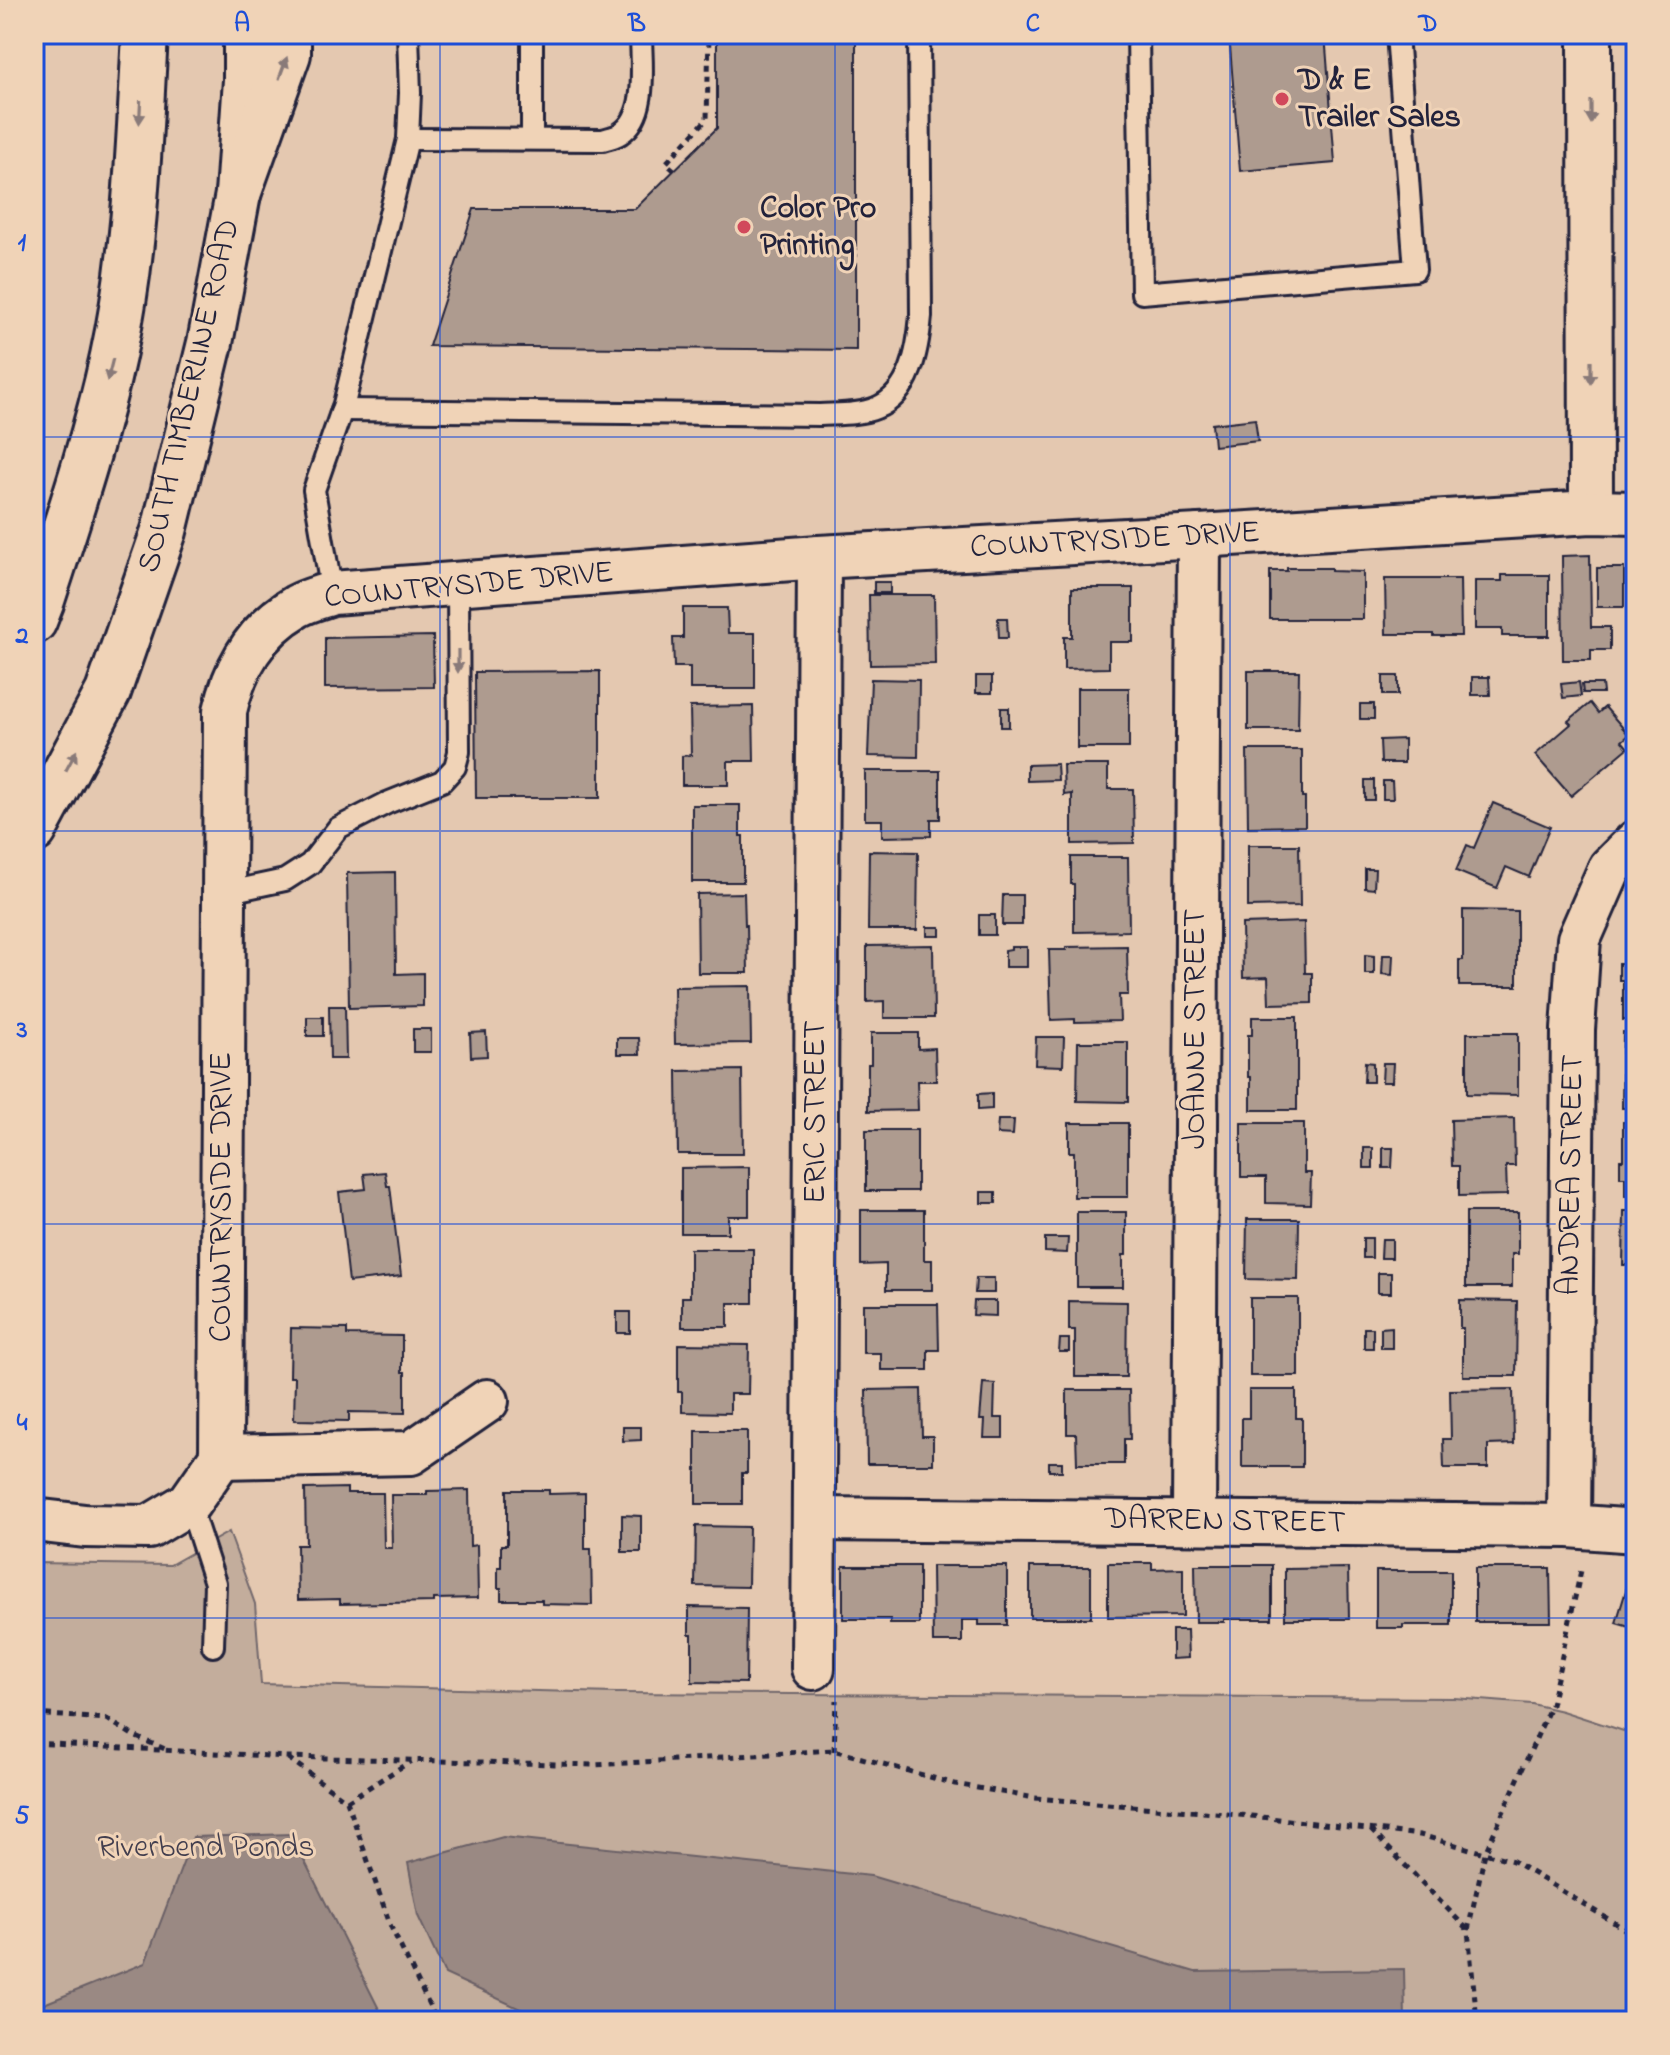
<svg xmlns="http://www.w3.org/2000/svg" width="1670" height="2055" font-family="'Indie Flower',sans-serif">
<style>
.green{fill:#c3ad9c;stroke:#72686c;stroke-width:2}
.water{fill:#9a8983;stroke:#6a6066;stroke-width:2}
.building{fill:#ae9b8f;stroke:#22223b;stroke-width:2}
.lines{fill:none;stroke-linecap:round;stroke-linejoin:round}
.service-casing{stroke:#22223b;stroke-width:26}
.minor-casing{stroke:#22223b;stroke-width:48}
.secondary-casing{stroke:#22223b;stroke-width:50}
.trunk-casing{stroke:#22223b;stroke-width:50}
.path{stroke:#22223b;stroke-width:5;stroke-dasharray:6 6;stroke-linecap:butt}
.service{stroke:#f0d3b7;stroke-width:20}
.minor{stroke:#f0d3b7;stroke-width:42}
.secondary{stroke:#f0d3b7;stroke-width:44}
.trunk{stroke:#f0d3b7;stroke-width:44}
.oneway{fill:#897a79}
.grid{fill:none;stroke:#1d4ed8;stroke-width:2;stroke-opacity:0.55}
.poi-dot{fill:#d1495b;stroke:#f0d3b7;stroke-width:3}
.labels{text-anchor:middle;dominant-baseline:central;stroke-width:6;stroke-linejoin:round;paint-order:stroke}
.poi-label{font-size:32px;font-weight:bold;fill:#22223b;stroke:#f0d3b7;text-anchor:start}
.street-label{font-size:32px;fill:#22223b;stroke:#f0d3b7}
.park-label{font-size:32px;fill:#423e4e;stroke:#f0d3b7}
.neatline{fill:none;stroke:#1d4ed8;stroke-width:3}
.grid-label{font-size:26px;text-anchor:middle;font-weight:bold;fill:#1d4ed8}
</style>
<rect width="100%" height="100%" fill="#e4c8b0"/>
<filter id="ink" filterUnits="userSpaceOnUse"><feTurbulence type="fractalNoise" baseFrequency=".0125" numOctaves="2"/><feDisplacementMap in="SourceGraphic" scale="16" xChannelSelector="R" yChannelSelector="G"/><feConvolveMatrix kernelMatrix="1 2 1 2 8 2 1 2 1" color-interpolation-filters="sRGB"/></filter>
<g filter="url(#ink)">
<polygon class="green" points="229,1532 255,1604 261,1684 616,1693 1454,1698 1532,1704 1562,1711 1636,1735 1636,2021 34,2021 34,1563 170,1565"/>
<g class="water">
<polygon points="291,1834 385,2021 34,2021 34,2008 145,1963 193,1837"/>
<polygon points="503,1837 871,1876 1195,1972 1404,1969 1405,2021 546,2021 445,1974 418,1916 408,1863"/>
</g>
<g class="building">
<polygon points="717,34 856,34 856,350 429,346 474,209 635,209 717,128"/>
<polygon points="1229,34 1325,34 1335,163 1240,171"/>
<polygon points="1255,419 1258,441 1214,446 1212,424"/>
<polygon points="1590,555 1591,627 1610,627 1610,650 1591,650 1591,660 1563,660 1562,556"/>
<polygon points="1287,568 1331,568 1331,571 1363,572 1363,619 1270,619 1270,571 1287,571"/>
<rect x="1597" y="568" width="27" height="39"/>
<polygon points="1502,575 1549,575 1549,636 1502,636 1502,629 1475,629 1475,581 1502,581"/>
<polygon points="1385,579 1460,579 1461,636 1433,636 1433,634 1386,634"/>
<rect x="874" y="582" width="16" height="11"/>
<polygon points="1072,588 1133,588 1133,642 1109,642 1109,668 1064,669 1064,637 1072,637"/>
<polygon points="869,595 934,595 935,664 870,665"/>
<polygon points="683,608 727,608 728,633 755,633 755,689 690,689 690,667 674,667 673,638 683,638"/>
<polygon points="998,618 1007,618 1008,638 999,638"/>
<polygon points="433,636 434,687 325,688 325,638"/>
<polygon points="600,671 600,798 476,798 475,672"/>
<polygon points="1248,671 1299,671 1298,730 1248,730"/>
<rect x="976" y="676" width="16" height="17"/>
<rect x="1383" y="676" width="15" height="19"/>
<polygon points="1472,677 1489,677 1490,695 1472,695"/>
<polygon points="871,679 919,680 918,757 868,756"/>
<polygon points="1579,682 1581,696 1563,698 1561,684"/>
<polygon points="1582,684 1602,684 1603,693 1583,693"/>
<rect x="1077" y="688" width="52" height="60"/>
<polygon points="1590,703 1598,713 1605,707 1629,735 1622,741 1628,748 1571,796 1535,755 1571,724 1568,721"/>
<rect x="1360" y="704" width="14" height="15"/>
<polygon points="753,706 754,761 728,761 728,785 682,785 682,756 691,755 690,707"/>
<rect x="1001" y="708" width="8" height="19"/>
<polygon points="1404,739 1404,763 1381,763 1380,740"/>
<polygon points="1247,750 1302,750 1302,797 1305,797 1305,826 1248,827"/>
<polygon points="1057,764 1058,780 1027,781 1027,765"/>
<polygon points="1063,765 1108,765 1108,789 1133,789 1134,843 1072,844 1072,794 1064,795"/>
<polygon points="865,771 940,771 940,819 931,819 931,836 882,837 882,820 865,820"/>
<rect x="1365" y="780" width="9" height="20"/>
<polygon points="1383,781 1392,781 1393,799 1383,799"/>
<polygon points="1493,803 1550,827 1529,877 1506,867 1497,888 1456,871 1467,845 1474,848"/>
<polygon points="692,805 740,805 740,836 743,836 743,882 692,882"/>
<polygon points="1248,845 1299,845 1300,906 1248,907"/>
<polygon points="869,851 918,852 917,930 868,930"/>
<polygon points="1071,857 1128,857 1129,931 1074,932 1074,884 1071,884"/>
<polygon points="1365,869 1375,869 1374,889 1365,888"/>
<polygon points="395,872 396,974 423,973 423,1006 349,1008 347,873"/>
<polygon points="744,893 745,925 747,925 748,973 698,973 697,894"/>
<polygon points="1003,895 1022,895 1022,925 1002,925"/>
<polygon points="1463,910 1517,911 1517,986 1459,986 1459,960 1463,960"/>
<rect x="979" y="915" width="16" height="20"/>
<polygon points="1304,922 1305,973 1312,973 1312,1003 1269,1004 1268,977 1243,978 1242,924"/>
<rect x="927" y="927" width="13" height="9"/>
<polygon points="1626,943 1636,943 1636,1020 1623,1020 1623,980 1619,980 1619,963 1626,963"/>
<polygon points="933,945 934,1018 884,1018 884,1001 867,1002 867,946"/>
<polygon points="1127,946 1128,995 1119,995 1120,1021 1075,1022 1075,1019 1051,1020 1049,950 1066,950 1066,947"/>
<polygon points="1011,947 1027,947 1027,967 1005,967 1005,950 1011,949"/>
<polygon points="1365,955 1374,956 1374,974 1365,974"/>
<polygon points="1383,955 1393,955 1392,975 1382,974"/>
<polygon points="750,986 751,1043 675,1044 674,987"/>
<polygon points="329,1006 345,1006 346,1059 330,1059"/>
<rect x="307" y="1017" width="16" height="19"/>
<polygon points="1252,1017 1297,1017 1297,1110 1251,1110 1251,1077 1248,1077 1248,1035 1252,1035"/>
<rect x="413" y="1029" width="18" height="23"/>
<polygon points="486,1032 487,1056 471,1057 470,1033"/>
<polygon points="1623,1032 1636,1032 1636,1108 1622,1108"/>
<polygon points="871,1033 918,1033 918,1049 935,1048 936,1081 917,1081 918,1110 868,1111 868,1064 871,1064"/>
<polygon points="1467,1033 1518,1033 1518,1095 1467,1094"/>
<polygon points="1036,1037 1064,1037 1063,1066 1035,1065"/>
<polygon points="617,1038 639,1038 640,1054 617,1054"/>
<polygon points="1078,1042 1128,1042 1128,1102 1077,1101"/>
<polygon points="1365,1062 1373,1063 1373,1082 1364,1082"/>
<polygon points="1383,1063 1393,1063 1392,1082 1382,1082"/>
<polygon points="742,1070 743,1154 678,1154 677,1071"/>
<polygon points="992,1093 992,1109 978,1110 978,1094"/>
<polygon points="1514,1118 1515,1166 1506,1166 1507,1195 1459,1196 1459,1166 1452,1166 1451,1120"/>
<polygon points="998,1120 1014,1120 1013,1135 997,1134"/>
<polygon points="1623,1122 1636,1122 1636,1196 1625,1196 1625,1177 1620,1177 1620,1160 1623,1160"/>
<polygon points="1069,1123 1128,1123 1128,1197 1074,1197 1074,1152 1069,1152"/>
<polygon points="1241,1123 1304,1123 1304,1173 1311,1173 1310,1204 1266,1203 1266,1177 1241,1177"/>
<rect x="866" y="1130" width="51" height="61"/>
<rect x="1364" y="1148" width="9" height="20"/>
<polygon points="1383,1148 1393,1148 1392,1168 1383,1168"/>
<polygon points="749,1167 749,1216 728,1216 728,1233 681,1233 681,1168"/>
<polygon points="385,1172 387,1186 390,1186 401,1276 349,1282 339,1192 366,1189 364,1174"/>
<rect x="981" y="1192" width="15" height="11"/>
<polygon points="861,1210 924,1210 924,1260 932,1260 932,1290 886,1290 886,1264 861,1265"/>
<polygon points="1624,1211 1636,1211 1636,1265 1623,1265"/>
<polygon points="1077,1212 1126,1212 1126,1255 1123,1255 1123,1287 1077,1287"/>
<polygon points="1466,1212 1518,1212 1518,1254 1512,1254 1512,1287 1466,1287"/>
<polygon points="1247,1219 1299,1219 1298,1280 1246,1279"/>
<polygon points="1045,1238 1068,1238 1067,1253 1045,1252"/>
<rect x="1363" y="1238" width="9" height="20"/>
<polygon points="1382,1239 1392,1239 1392,1258 1381,1258"/>
<polygon points="690,1249 753,1249 753,1303 728,1303 728,1327 682,1327 682,1297 690,1297"/>
<rect x="1378" y="1273" width="13" height="20"/>
<polygon points="976,1278 994,1278 994,1293 975,1293"/>
<rect x="1250" y="1298" width="48" height="78"/>
<polygon points="1460,1300 1517,1301 1516,1376 1463,1376 1463,1328 1460,1328"/>
<polygon points="1634,1300 1636,1300 1636,1390 1633,1390 1633,1357 1629,1357 1629,1314 1634,1314"/>
<polygon points="974,1301 996,1301 996,1316 973,1315"/>
<polygon points="1069,1301 1127,1302 1126,1377 1075,1377 1075,1330 1069,1330"/>
<polygon points="863,1304 938,1304 939,1350 928,1350 928,1370 881,1370 881,1353 863,1353"/>
<rect x="617" y="1312" width="13" height="21"/>
<polygon points="1392,1327 1392,1348 1381,1348 1381,1328"/>
<polygon points="291,1328 347,1329 347,1335 402,1336 402,1372 405,1372 405,1413 349,1412 349,1421 294,1420 295,1377 290,1377"/>
<rect x="1364" y="1328" width="9" height="20"/>
<polygon points="1060,1339 1069,1339 1069,1352 1059,1352"/>
<polygon points="678,1344 749,1345 748,1394 730,1394 730,1413 682,1412 682,1392 678,1392"/>
<polygon points="983,1383 995,1384 994,1418 1003,1418 1003,1438 984,1438 985,1420 980,1420"/>
<polygon points="921,1389 922,1436 933,1436 933,1464 867,1464 866,1390"/>
<polygon points="1513,1389 1514,1444 1488,1445 1488,1468 1444,1468 1443,1439 1451,1439 1450,1390"/>
<polygon points="1067,1390 1129,1390 1130,1439 1124,1439 1124,1464 1077,1464 1076,1434 1067,1434"/>
<polygon points="1249,1390 1296,1390 1296,1418 1302,1418 1302,1467 1242,1467 1242,1418 1249,1418"/>
<polygon points="623,1427 641,1427 641,1440 623,1441"/>
<polygon points="696,1431 747,1431 747,1473 742,1473 742,1504 696,1504"/>
<rect x="1049" y="1462" width="13" height="9"/>
<polygon points="347,1488 347,1493 383,1493 384,1548 392,1548 391,1495 427,1495 427,1491 469,1490 470,1546 477,1545 478,1598 434,1599 434,1602 340,1604 340,1599 298,1600 297,1545 306,1545 305,1489"/>
<polygon points="507,1490 549,1490 549,1494 585,1493 585,1549 591,1549 592,1605 542,1604 542,1600 501,1600 501,1588 498,1588 498,1567 501,1567 501,1545 507,1545"/>
<polygon points="622,1515 641,1516 641,1552 622,1552"/>
<polygon points="696,1526 749,1527 748,1587 695,1586"/>
<polygon points="1108,1563 1152,1563 1152,1569 1183,1568 1183,1616 1108,1617"/>
<polygon points="1195,1565 1272,1565 1272,1619 1224,1619 1224,1622 1196,1622"/>
<polygon points="843,1566 919,1566 919,1624 890,1624 890,1619 843,1619"/>
<polygon points="932,1566 1007,1566 1007,1625 979,1625 979,1620 962,1620 962,1642 933,1642"/>
<rect x="1030" y="1567" width="61" height="51"/>
<polygon points="1348,1568 1349,1619 1285,1619 1285,1569"/>
<polygon points="1475,1568 1550,1568 1551,1622 1475,1622"/>
<polygon points="1376,1571 1451,1571 1451,1625 1403,1625 1403,1628 1376,1628"/>
<polygon points="1631,1574 1636,1576 1636,1629 1616,1623"/>
<polygon points="689,1607 747,1608 746,1683 692,1682 692,1635 689,1635"/>
<polygon points="1172,1630 1187,1630 1188,1658 1172,1659"/>
</g>
<g class="lines">
<defs>
<g id="service">
<polyline points="1138,34 1142,293 1415,270 1397,34"/>
<path d="M408,139L603,140C608,138 617,137 621,133C649,115 641,63 641,34"/>
<polyline points="532,139 532,34"/>
<path d="M342,410L820,415C837,414 859,415 876,408C911,394 918,349 921,316L919,34"/>
<polyline points="332,593 314,490 344,404 408,139 410,93 408,34"/>
<polyline points="224,893 285,880 310,864 338,828 387,803 442,781 455,767 459,752 458,583"/>
<polyline points="189,1503 215,1583 213,1646"/>
</g>
<g id="minor">
<polyline points="1590,34 1591,512"/>
<polyline points="221,1457 411,1453 487,1401"/>
<polyline points="814,1519 1569,1526 1636,1531"/>
<path d="M34,1520L85,1526L149,1527L189,1503L221,1457L225,711C235,666 256,630 297,606C308,600 321,597 332,593L819,557L1199,536L1591,512L1636,513"/>
<polyline points="1194,1521 1199,536"/>
<polyline points="1569,1526 1573,1030 1579,939 1610,868 1636,842"/>
<polyline points="813,1668 819,557"/>
</g>
<g id="secondary">
<path d="M34,621L41,603C67,522 95,440 113,356C136,251 139,142 145,34"/>
<polyline points="34,830 108,692 164,531 210,343 238,194 246,80 246,34"/>
</g>
<polyline id="trunk" points="238,194 288,54 288,34"/>
</defs>
<use href="#service" class="service-casing"/>
<use href="#minor" class="minor-casing"/>
<use href="#secondary" class="secondary-casing"/>
<use href="#trunk" class="trunk-casing"/>
<g class="path">
<polyline points="674,170 666,163 707,119 709,34"/>
<polyline points="34,1714 107,1719 134,1736 165,1749"/>
<polyline points="34,1743 287,1757 594,1765 833,1750 955,1784 1035,1798 1261,1817 1420,1835 1513,1861 1636,1936"/>
<polyline points="834,1751 836,1700"/>
<polyline points="288,1758 347,1801 391,1927 437,2021"/>
<polyline points="347,1801 411,1761"/>
<polyline points="1371,1830 1468,1930 1477,2021"/>
<polyline points="1468,1930 1485,1853 1551,1705 1582,1566"/>
</g>
<use href="#service" class="service"/>
<use href="#minor" class="minor"/>
<use href="#secondary" class="secondary"/>
<use href="#trunk" class="trunk"/>
</g>
<defs><path id="oneway-solid" d="M-6-.8H1V-3.2L6.5 0L1 3.2V.8H-6Z" transform="scale(2)"/></defs>
<g class="oneway">
<use href="#oneway-solid" transform="translate(283 68) rotate(-70)"/>
<use href="#oneway-solid" transform="translate(140 112) rotate(93)"/>
<use href="#oneway-solid" transform="translate(1591 112) rotate(90)"/>
<use href="#oneway-solid" transform="translate(110 370) rotate(104)"/>
<use href="#oneway-solid" transform="translate(1591 372) rotate(90)"/>
<use href="#oneway-solid" transform="translate(458 661) rotate(90)"/>
<use href="#oneway-solid" transform="translate(71 761) rotate(-62)"/>
</g>
</g>
<path class="grid" d="M440,34V2021M835,34V2021M1230,34V2021M34,437H1636M34,831H1636M34,1224H1636M34,1618H1636"/>
<g class="poi-dot">
<circle cx="1282" cy="99" r="8"/>
<circle cx="744" cy="227" r="8"/>
</g>
<g class="labels">
<g class="poi-label">
<text x="1298" y="81">D &amp; E<tspan x="1298" dy="37">Trailer Sales</tspan></text>
<text x="760" y="209">Color Pro<tspan x="760" dy="37">Printing</tspan></text>
</g>
<g class="street-label">
<text transform="translate(190 396) rotate(-77)">SOUTH TIMBERLINE ROAD</text>
<text transform="translate(1115 541) rotate(-3)">COUNTRYSIDE DRIVE</text>
<text transform="translate(469 586) rotate(-5)">COUNTRYSIDE DRIVE</text>
<text transform="translate(1196 1029) rotate(-90)">JOANNE STREET</text>
<text transform="translate(816 1112) rotate(-90)">ERIC STREET</text>
<text transform="translate(1572 1175) rotate(-89)">ANDREA STREET</text>
<text transform="translate(222 1197) rotate(-90)">COUNTRYSIDE DRIVE</text>
<text transform="translate(1225 1522) rotate(1)">DARREN STREET</text>
</g>
<g class="park-label">
<text x="206" y="1848">Riverbend Ponds</text>
</g>
</g>
<rect width="1670" height="2055" fill="none" stroke="#f0d3b7" stroke-width="88"/>
<rect x="44" y="44" width="1582" height="1967" class="neatline"/>
<g class="grid-label">
<text x="242" y="31">A</text>
<text x="637" y="31">B</text>
<text x="1033" y="31">C</text>
<text x="1428" y="31">D</text>
<text x="22" y="250">1</text>
<text x="22" y="643">2</text>
<text x="22" y="1037">3</text>
<text x="22" y="1430">4</text>
<text x="22" y="1823">5</text>
</g>
</svg>
